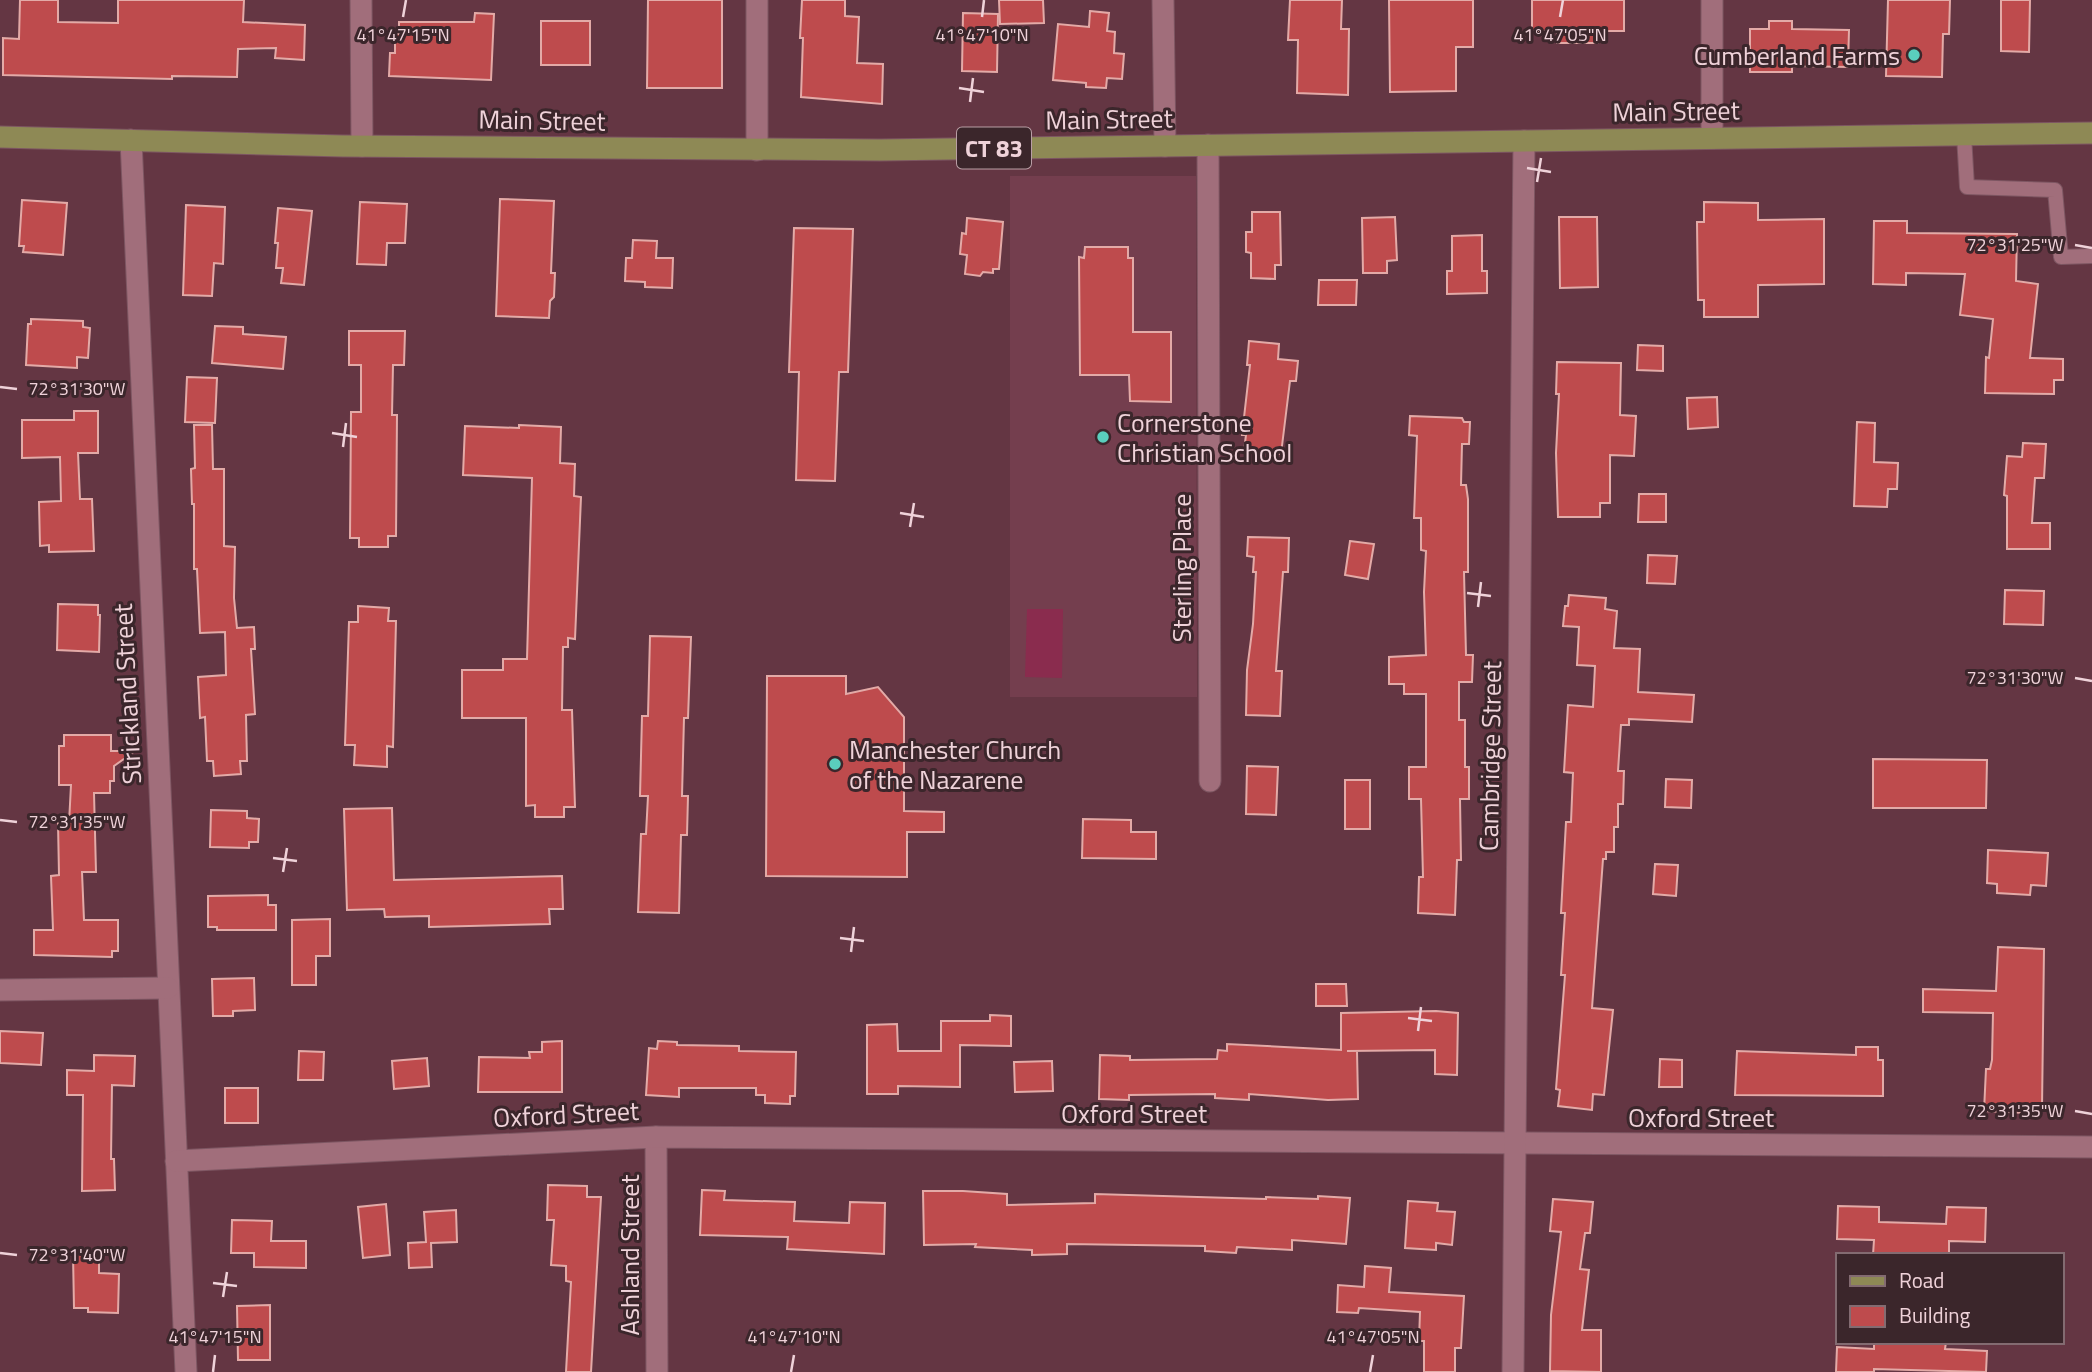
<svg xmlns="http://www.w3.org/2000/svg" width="2092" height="1372" font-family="'Titillium Web',sans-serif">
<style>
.built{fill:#743e4e}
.green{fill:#8a2c4e}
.building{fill:#be4b4d;stroke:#e3aaa7;stroke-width:2}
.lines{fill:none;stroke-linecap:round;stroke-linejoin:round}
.lane-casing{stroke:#7d5662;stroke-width:16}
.street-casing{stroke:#7d5662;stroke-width:23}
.primary-casing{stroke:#7d5662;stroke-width:23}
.lane{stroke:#a16e7b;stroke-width:14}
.street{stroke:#a16e7b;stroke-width:21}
.primary{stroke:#8e8955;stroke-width:21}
.ticks{fill:none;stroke:#efd2d9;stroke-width:2.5}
.poi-dot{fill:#5acebd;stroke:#3b262b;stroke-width:2.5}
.labels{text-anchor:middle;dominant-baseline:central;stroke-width:6;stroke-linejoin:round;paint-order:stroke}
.shield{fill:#3b262b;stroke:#b99ea5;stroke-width:2}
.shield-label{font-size:24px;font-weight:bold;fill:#efd2d9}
.poi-label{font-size:26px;fill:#efd2d9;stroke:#3b262b;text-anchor:start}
.street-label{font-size:26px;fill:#efd2d9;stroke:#3b262b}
.ticks-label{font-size:18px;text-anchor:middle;fill:#efd2d9;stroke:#3b262b;stroke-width:6;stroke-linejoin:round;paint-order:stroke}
</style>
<rect width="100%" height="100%" fill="#643643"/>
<polygon class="built" points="1010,176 1196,176 1197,697 1010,697"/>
<polygon class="green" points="1027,609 1063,609 1062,678 1025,677"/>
<g class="building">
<polygon points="20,0 58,0 58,22 118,23 118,0 244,0 243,22 305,25 304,60 275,58 276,48 238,49 237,77 172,76 172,79 3,75 3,38 19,39"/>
<polygon points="648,0 722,0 722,88 647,88"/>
<polygon points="802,0 845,0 845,16 859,17 857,63 883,64 882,104 801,97 803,38 800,38"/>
<polygon points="999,0 1043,0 1044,23 1000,24"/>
<polygon points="1290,0 1342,0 1341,29 1349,29 1348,95 1297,93 1298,40 1288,40"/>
<polygon points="1389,0 1473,0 1473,47 1456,47 1456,91 1390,92"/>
<polygon points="1532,0 1624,0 1624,31 1598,31 1598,43 1557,43 1557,31 1532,31"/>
<polygon points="1888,0 1950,0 1949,34 1943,34 1942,77 1886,76"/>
<polygon points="2001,0 2030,0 2029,52 2001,51"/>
<polygon points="1090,11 1109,13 1107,31 1115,32 1114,53 1124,54 1122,79 1107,78 1106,88 1086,87 1086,83 1053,80 1058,24 1089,27"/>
<polygon points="475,13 494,14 491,80 389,76 390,53 395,53 395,34 399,34 399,22 474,22"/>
<polygon points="963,13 998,14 997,72 962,71"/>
<rect x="541" y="21" width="49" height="44"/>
<polygon points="1769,21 1792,21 1792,29 1849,30 1848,67 1792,66 1792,72 1750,72 1750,29 1769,29"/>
<polygon points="500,199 554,201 551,273 555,273 554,297 550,301 549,318 496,316"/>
<polygon points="22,200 67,203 63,255 23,252 24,246 19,246"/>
<polygon points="360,202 407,204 405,243 387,243 386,265 357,264"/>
<polygon points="1704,202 1758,203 1758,220 1824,219 1824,284 1758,285 1758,317 1704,317 1704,300 1698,300 1697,222 1704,222"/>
<polygon points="186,205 225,207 223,264 214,263 212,296 183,295"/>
<polygon points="278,208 312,211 304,285 281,283 283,268 276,268 278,243 275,243"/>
<polygon points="1252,212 1280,212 1281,265 1275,265 1275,279 1251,278 1251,253 1246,252 1246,232 1252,232"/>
<polygon points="1395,217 1397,260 1387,261 1387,273 1363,273 1362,218"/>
<polygon points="1559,217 1597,217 1598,287 1560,288"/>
<polygon points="967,218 1003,222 999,269 993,269 993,273 983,272 980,276 965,274 967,255 960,254 962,233 966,234"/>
<polygon points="1874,221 1907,221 1907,233 2017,234 2016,281 2038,284 2030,358 2063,359 2063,380 2054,380 2054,394 1985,393 1986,357 1989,358 1993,319 1960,315 1965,274 1906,273 1906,285 1873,284"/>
<polygon points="794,228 853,229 848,372 839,372 835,481 796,480 799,372 789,372"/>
<polygon points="1482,235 1482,271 1487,271 1487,293 1447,294 1447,271 1452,271 1452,236"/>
<polygon points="633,240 657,241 656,258 673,258 672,288 645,287 645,282 625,281 626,258 632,258"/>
<polygon points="1085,247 1128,247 1128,258 1133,258 1133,332 1171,332 1171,402 1130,401 1129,375 1080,375 1079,257 1084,258"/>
<polygon points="1319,280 1357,280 1356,305 1318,305"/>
<polygon points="31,319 83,321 83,327 90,328 88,358 77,357 77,368 26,365 28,324 31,324"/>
<polygon points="215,326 243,327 243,334 286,337 283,369 212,363"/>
<polygon points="349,331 405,331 404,365 393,365 392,415 397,415 396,536 388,536 388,547 359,547 359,538 350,538 351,412 361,412 361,365 349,365"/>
<polygon points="1249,341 1279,344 1278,359 1298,361 1296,381 1290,381 1281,454 1244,450 1246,435 1242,435 1250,365 1247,365"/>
<polygon points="1638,345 1663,346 1663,371 1637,370"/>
<polygon points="1557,362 1621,363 1620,415 1636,416 1634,456 1610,455 1610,503 1600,503 1600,517 1558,517 1556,453 1559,394 1556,394"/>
<polygon points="187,377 217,378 215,423 185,422"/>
<polygon points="1717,397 1718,427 1688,429 1687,398"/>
<polygon points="74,411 98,411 98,453 78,453 80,499 92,499 94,551 49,552 49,545 40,546 39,502 61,501 60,457 22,458 22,420 74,420"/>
<polygon points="1410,416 1462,418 1464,422 1470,422 1469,444 1462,444 1461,485 1466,485 1468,499 1468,572 1464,572 1466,655 1473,655 1472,682 1459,682 1459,720 1465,720 1465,767 1469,767 1469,799 1460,799 1461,860 1457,860 1455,915 1418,913 1419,877 1423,877 1421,799 1409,799 1409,767 1426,767 1426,694 1404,694 1404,684 1389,684 1389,657 1426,655 1424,592 1426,551 1421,550 1421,518 1414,518 1417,436 1409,435"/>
<polygon points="1857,422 1875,423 1874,462 1898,463 1897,489 1888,489 1887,507 1854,506"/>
<polygon points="194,425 212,425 213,469 224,469 224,546 235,547 234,598 237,628 254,627 255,649 251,649 255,714 246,715 247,761 240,761 241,774 214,776 213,761 207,761 205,717 200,718 198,677 226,675 225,632 200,633 197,569 194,569 194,504 192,504 191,469 195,468"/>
<polygon points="519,425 561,427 560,463 575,464 574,496 581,497 575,639 568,638 568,647 563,647 562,710 572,710 575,807 564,807 564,817 535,817 535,805 526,806 526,718 462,718 462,670 503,670 503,659 527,659 532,478 463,475 465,426 519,428"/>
<polygon points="2023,443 2046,444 2044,478 2035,478 2032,523 2050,523 2050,549 2007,549 2007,496 2004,495 2007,456 2022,457"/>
<polygon points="1639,494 1666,494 1666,522 1638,522"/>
<polygon points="1248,537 1289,538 1288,572 1283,572 1276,671 1282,671 1280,716 1246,715 1247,670 1253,624 1256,572 1253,572 1254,557 1247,556"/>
<polygon points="1350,541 1374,544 1368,579 1345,575"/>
<polygon points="1648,555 1677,556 1675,584 1647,583"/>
<polygon points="2005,590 2044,591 2043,625 2004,624"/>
<polygon points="1569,595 1606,598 1605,609 1617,611 1614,648 1640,649 1638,692 1694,695 1692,722 1629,719 1629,725 1621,725 1618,771 1624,771 1623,804 1618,804 1618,827 1614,827 1614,852 1606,852 1606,859 1603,859 1592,1008 1613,1010 1604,1095 1593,1094 1592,1110 1558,1106 1560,1090 1556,1089 1565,975 1561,975 1565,913 1561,913 1566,822 1571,822 1573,773 1564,772 1568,705 1593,707 1595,666 1577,665 1579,627 1563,626 1565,606 1568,606"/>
<polygon points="58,604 98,605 98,615 100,615 99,652 57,650"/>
<polygon points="358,606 389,608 388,621 396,621 393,747 387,746 387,767 354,765 355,745 345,745 349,622 358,622"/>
<polygon points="650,636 691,637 688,718 684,718 682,796 688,796 687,835 681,835 679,913 638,912 641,834 646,834 648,796 640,796 642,716 648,716"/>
<polygon points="767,676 846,676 846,694 878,687 904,717 904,811 944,812 944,832 907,832 907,877 766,876"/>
<polygon points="64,735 111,735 111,751 135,751 114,766 114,781 110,781 110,793 94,793 96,872 82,872 84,920 118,920 118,951 112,951 112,957 34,955 34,930 53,930 51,876 59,875 58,823 69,823 71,785 59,785 59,746 64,746"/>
<polygon points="1873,759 1987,760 1986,808 1873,808"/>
<polygon points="1247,766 1278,767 1276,815 1246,814"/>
<polygon points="1666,779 1692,780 1691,808 1665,807"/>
<rect x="1345" y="780" width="25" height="49"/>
<polygon points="392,808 394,880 562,876 563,909 549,909 550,924 429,927 429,916 385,917 384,909 347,910 344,809"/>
<polygon points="211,810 247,811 247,818 259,819 258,842 249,842 249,848 210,847"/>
<polygon points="1083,819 1131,820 1131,832 1156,832 1156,859 1082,858"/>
<polygon points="1988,850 2048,853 2046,886 2031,885 2030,895 1997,893 1997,884 1987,883"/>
<polygon points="1655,864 1678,865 1676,896 1653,894"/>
<polygon points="268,895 268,905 276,905 276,930 217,930 217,927 208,927 208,896"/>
<polygon points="330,919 330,956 316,956 316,985 292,985 292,920"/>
<polygon points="1998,947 2044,949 2042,1109 2027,1108 2026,1113 1984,1111 1986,1069 1990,1069 1992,1060 1993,1013 1923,1012 1923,989 1996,991"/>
<polygon points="254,978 255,1010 233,1011 233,1016 213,1016 212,979"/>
<polygon points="1316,984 1346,984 1347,1006 1316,1006"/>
<polygon points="1436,1011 1458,1013 1457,1075 1435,1074 1435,1050 1347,1051 1357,1051 1358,1099 1328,1100 1249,1094 1249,1100 1215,1098 1215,1094 1129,1095 1129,1100 1099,1099 1100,1055 1130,1056 1130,1060 1217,1059 1218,1050 1227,1051 1227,1044 1341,1050 1341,1013"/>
<polygon points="990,1015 1011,1016 1011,1046 960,1045 960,1087 898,1086 898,1094 867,1094 867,1025 897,1024 898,1051 941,1051 941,1021 990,1021"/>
<polygon points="0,1031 43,1033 41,1065 0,1063"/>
<polygon points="562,1041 562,1092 478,1092 479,1057 530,1058 529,1052 542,1052 542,1042"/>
<polygon points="658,1041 677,1042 677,1045 739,1046 739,1051 796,1052 795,1096 790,1096 790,1104 765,1103 765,1095 756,1095 756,1088 679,1088 679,1097 646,1095 649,1048 657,1049"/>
<polygon points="1856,1047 1878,1047 1878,1060 1883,1060 1883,1096 1735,1095 1737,1051 1856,1055"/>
<polygon points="299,1051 324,1052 323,1080 298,1080"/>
<polygon points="94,1055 135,1056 134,1086 112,1085 111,1159 114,1159 115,1190 82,1191 83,1095 67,1095 67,1070 94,1071"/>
<polygon points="427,1058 429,1086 394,1089 392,1061"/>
<polygon points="1660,1059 1682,1060 1682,1087 1659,1087"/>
<polygon points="1052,1061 1053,1091 1015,1092 1014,1062"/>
<rect x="225" y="1088" width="33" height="35"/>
<polygon points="548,1185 587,1186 587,1197 601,1197 591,1372 566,1372 571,1282 566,1281 566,1266 551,1265 554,1220 547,1220"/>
<polygon points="702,1190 725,1191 724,1200 795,1202 794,1221 849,1223 850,1202 885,1203 884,1254 787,1249 788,1237 700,1235"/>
<polygon points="923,1191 963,1191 1007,1194 1007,1205 1095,1203 1095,1194 1266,1199 1266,1197 1318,1199 1318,1196 1350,1198 1346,1244 1292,1240 1292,1250 1237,1247 1236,1253 1205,1251 1205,1246 1067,1244 1067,1254 1032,1255 1032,1250 975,1247 976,1244 924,1245"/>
<polygon points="1553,1199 1593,1202 1590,1233 1585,1233 1580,1269 1589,1270 1582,1330 1601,1330 1601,1372 1550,1371 1551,1315 1561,1232 1550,1231"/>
<polygon points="1408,1201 1438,1203 1437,1211 1455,1212 1452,1245 1436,1243 1436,1250 1405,1248"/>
<polygon points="386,1204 390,1255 363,1258 358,1207"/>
<polygon points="1838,1206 1879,1207 1879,1222 1946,1224 1947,1207 1986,1208 1985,1242 1949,1241 1949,1255 1873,1255 1874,1240 1837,1239"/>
<polygon points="456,1210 457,1242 431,1243 432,1267 409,1268 408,1243 426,1242 424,1212"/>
<polygon points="232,1220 272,1221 271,1241 306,1241 306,1268 254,1267 254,1253 231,1253"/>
<polygon points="73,1254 99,1255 99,1273 119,1274 118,1313 88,1312 88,1308 74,1308"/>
<polygon points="1365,1266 1391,1268 1389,1292 1464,1296 1461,1348 1455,1348 1455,1372 1424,1372 1424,1341 1419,1341 1420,1312 1359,1308 1358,1313 1337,1312 1338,1285 1364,1287"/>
<polygon points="270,1305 270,1360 238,1360 237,1306"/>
<polygon points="1874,1342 1946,1342 1945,1349 1987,1351 1986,1372 1874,1369 1874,1372 1836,1372 1837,1347 1874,1349"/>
</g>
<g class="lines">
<defs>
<polyline id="lane" points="1964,135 1967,187 2055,190 2061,257 2092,256"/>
<g id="street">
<polyline points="361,0 362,146"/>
<polyline points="757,0 757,150"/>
<polyline points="1163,0 1165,146"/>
<polyline points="1712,0 1712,138"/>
<polyline points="131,140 186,1372"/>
<polyline points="1208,145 1210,781"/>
<polyline points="0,990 168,988"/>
<polyline points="656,1137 657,1372"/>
<polyline points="176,1161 656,1137 2092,1147"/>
<polyline points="1513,1372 1524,141"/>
</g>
<polyline id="primary" points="0,137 343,146 880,150 2092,133"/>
</defs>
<use href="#lane" class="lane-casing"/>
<use href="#street" class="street-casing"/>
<use href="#primary" class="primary-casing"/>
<use href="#lane" class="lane"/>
<use href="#street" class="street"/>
<use href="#primary" class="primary"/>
</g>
<path class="ticks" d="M403,17L406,0M982,17L984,0M1560,17L1563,0M959,88L984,92M970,102L973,78M1527,168L1551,172M1537,182L1541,158M2075,245L2092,248M0,387L17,389M332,433L357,437M343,447L346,423M900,513L924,517M910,527L914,503M1467,593L1491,596M1478,607L1481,582M2075,678L2092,681M0,820L17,822M273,858L297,861M283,872L287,848M840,938L864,941M851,952L854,927M1408,1018L1432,1021M1418,1031L1421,1007M2075,1111L2092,1114M0,1253L17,1255M213,1283L237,1286M223,1297L227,1272M213,1372L215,1355M791,1372L794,1355M1370,1372L1373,1355"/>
<g class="poi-dot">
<circle cx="1914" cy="55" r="7"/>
<circle cx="1103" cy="437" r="7"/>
<circle cx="835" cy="764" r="7"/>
</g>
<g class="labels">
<rect class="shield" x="957" y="127.5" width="74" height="41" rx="5"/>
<g class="shield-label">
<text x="994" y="148">CT 83</text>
</g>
<g class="poi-label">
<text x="1900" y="55" text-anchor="end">Cumberland Farms</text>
<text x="1117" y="422">Cornerstone<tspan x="1117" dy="30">Christian School</tspan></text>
<text x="849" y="749">Manchester Church<tspan x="849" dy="30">of the Nazarene</tspan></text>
</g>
<g class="street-label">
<text transform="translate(1676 111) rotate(-1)">Main Street</text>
<text transform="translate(1109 119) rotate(-1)">Main Street</text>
<text transform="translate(542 120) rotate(1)">Main Street</text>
<text transform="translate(1181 568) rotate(-90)">Sterling Place</text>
<text transform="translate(127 694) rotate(-93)">Strickland Street</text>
<text transform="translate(1490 756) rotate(-89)">Cambridge Street</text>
<text x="1134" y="1113">Oxford Street</text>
<text transform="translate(566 1114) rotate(-3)">Oxford Street</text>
<text x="1701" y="1117">Oxford Street</text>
<text transform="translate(629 1255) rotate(-90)">Ashland Street</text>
</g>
</g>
<g class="ticks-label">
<text x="403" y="41">41°47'15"N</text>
<text x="982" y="41">41°47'10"N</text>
<text x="1560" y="41">41°47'05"N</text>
<text x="2015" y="251">72°31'25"W</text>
<text x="77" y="395">72°31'30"W</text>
<text x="2015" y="684">72°31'30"W</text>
<text x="77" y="828">72°31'35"W</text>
<text x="2015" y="1117">72°31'35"W</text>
<text x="77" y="1261">72°31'40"W</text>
<text x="215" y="1343">41°47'15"N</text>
<text x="794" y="1343">41°47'10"N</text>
<text x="1373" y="1343">41°47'05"N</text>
</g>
<rect x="1836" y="1253" width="228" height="91" fill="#3b262b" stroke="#836b71" stroke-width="2"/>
<rect x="1850" y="1276" width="35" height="10" fill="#8e8955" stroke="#836b71" stroke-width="2"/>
<text x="1899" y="1288" font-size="21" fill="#efd2d9">Road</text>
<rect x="1850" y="1306" width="35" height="21" fill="#be4b4d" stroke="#836b71" stroke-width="2"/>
<text x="1899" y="1323" font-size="21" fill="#efd2d9">Building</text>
</svg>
